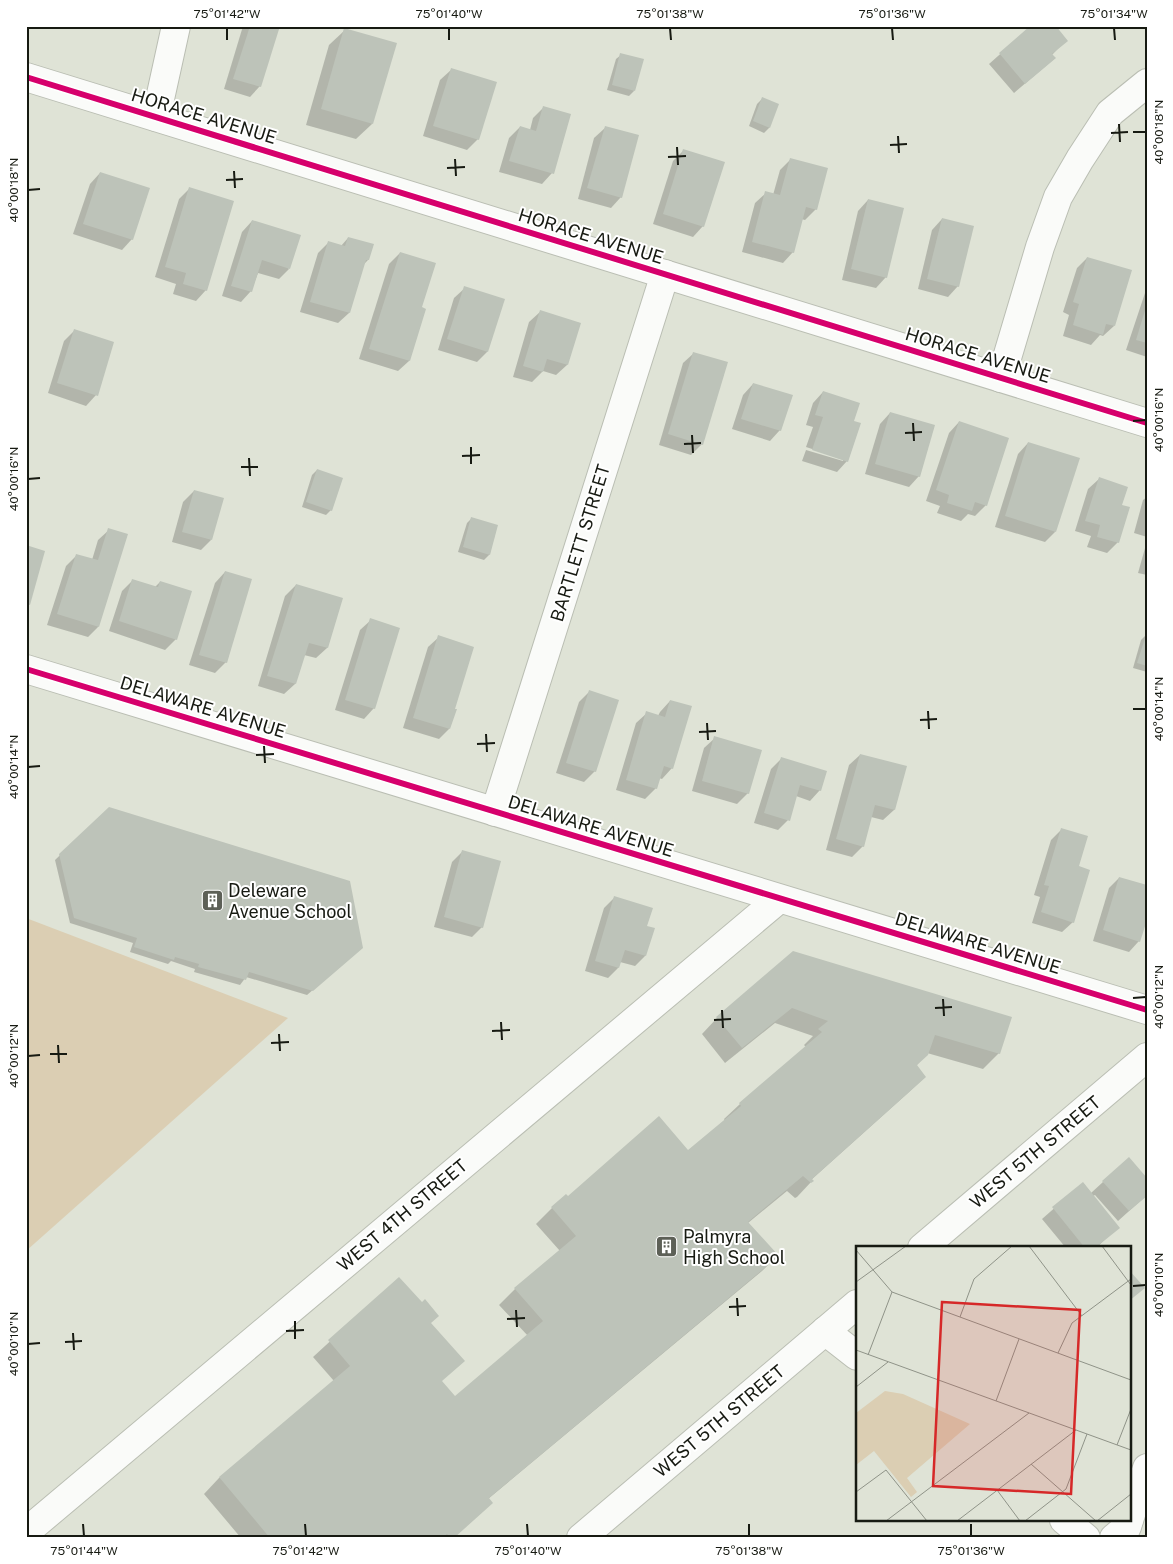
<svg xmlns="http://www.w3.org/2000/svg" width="1173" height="1564" font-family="'Public Sans',sans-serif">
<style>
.green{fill:#dbceb3}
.shadow{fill:#0003}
.building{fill:#bdc3b9}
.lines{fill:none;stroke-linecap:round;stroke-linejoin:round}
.street-casing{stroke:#babeb3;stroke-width:30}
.street{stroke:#fafbf9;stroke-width:28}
.cycleway-casing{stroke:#fff;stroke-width:9}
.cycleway{stroke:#d6006c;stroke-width:6}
.ticks{fill:none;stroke:#171a12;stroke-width:2}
.labels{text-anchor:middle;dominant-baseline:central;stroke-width:4;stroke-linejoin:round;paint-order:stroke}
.street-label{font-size:18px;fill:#171a12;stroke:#fff}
.poi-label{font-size:18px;fill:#171a12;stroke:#fff;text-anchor:start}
.inset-road{fill:none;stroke:#8f9388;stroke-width:1}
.view{fill:#d62828;fill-opacity:0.15;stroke:#d62828;stroke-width:2.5}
.inset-edge{fill:none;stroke:#171a12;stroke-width:2.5}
.neatline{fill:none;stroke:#171a12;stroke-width:2}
.ticks-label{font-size:12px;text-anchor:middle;fill:#171a12}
</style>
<rect width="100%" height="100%" fill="#dfe3d6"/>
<polygon class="green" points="26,918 288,1018 26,1251"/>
<g class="shadow">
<polygon points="243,26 279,26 260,86 250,97 224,89"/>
<polygon points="1032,26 1066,40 1052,55 1055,58 1014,93 989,64"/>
<polygon points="345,30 372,124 356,139 306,125 329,45"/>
<polygon points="621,55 634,91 629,96 607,90 616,59"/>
<polygon points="451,70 478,139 467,150 423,136 440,80"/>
<polygon points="762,99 777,105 769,128 764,133 749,126 757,104"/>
<polygon points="544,107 552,173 542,184 499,172 509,138 520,127 530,130 533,118"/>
<polygon points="605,128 621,197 611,208 578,199 594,138"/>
<polygon points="684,150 703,226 693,237 653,224 673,161"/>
<polygon points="790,160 816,209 805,220 801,219 793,252 783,263 742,252 755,203 766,193 773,195 780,170"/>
<polygon points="100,173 132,239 122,250 73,234 90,184"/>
<polygon points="189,189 206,290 196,301 173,294 176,284 155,277 179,199"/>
<polygon points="868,200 886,277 876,288 842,280 858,211"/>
<polygon points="942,219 958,286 948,297 918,289 932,230"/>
<polygon points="252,221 289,269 279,279 258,273 251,291 241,302 222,296 242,232"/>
<polygon points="348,238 368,260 363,265 349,313 338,323 300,312 318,253 329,242 341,246"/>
<polygon points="400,253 420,307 409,361 398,371 359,359 389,264"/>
<polygon points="1087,258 1114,326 1103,336 1100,335 1091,345 1063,336 1069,315 1063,312 1077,268"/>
<polygon points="1147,287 1147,357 1126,350"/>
<polygon points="465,288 503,300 487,352 477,362 438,350 454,298"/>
<polygon points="540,312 579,323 567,365 556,375 543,371 532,382 513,377 529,322"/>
<polygon points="74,331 96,395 86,406 48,393 64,341"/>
<polygon points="694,353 702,444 691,455 659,445 683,363"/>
<polygon points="753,384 780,430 770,441 732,429 743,395"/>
<polygon points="823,392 853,422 847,461 837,472 802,461 806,450 843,461 843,459 806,447 813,427 806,425 813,403"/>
<polygon points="890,413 919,476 909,487 865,474 880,424"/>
<polygon points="959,422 986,505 975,516 968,514 961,521 937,513 940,506 926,501 949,433"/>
<polygon points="1028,443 1055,532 1045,542 995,527 1018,454"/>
<polygon points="317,470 331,510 326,515 302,507 312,475"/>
<polygon points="1099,479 1121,505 1118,542 1107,553 1087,547 1091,536 1075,531 1088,489"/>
<polygon points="194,491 211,540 201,550 172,542 183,502"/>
<polygon points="1147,497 1147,537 1134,533 1143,500"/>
<polygon points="472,518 497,526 489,555 484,560 458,552 467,523"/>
<polygon points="109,530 98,627 88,637 47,625 66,566 77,555 92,560 98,540"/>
<polygon points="1147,541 1147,575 1138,573"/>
<polygon points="225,572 226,662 215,673 189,665 215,583"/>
<polygon points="133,580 155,587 160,582 176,639 165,650 109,631 122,591"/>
<polygon points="296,585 341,599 327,648 316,658 304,655 295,684 284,694 258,686 285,596"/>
<polygon points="371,620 374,708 364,719 335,710 360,630"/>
<polygon points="1146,635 1147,635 1147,672 1133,668 1141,640"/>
<polygon points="439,637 449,729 439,739 403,728 428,647"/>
<polygon points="589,692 595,771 584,782 556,773 579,702"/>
<polygon points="670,701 672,768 662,779 659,778 656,788 645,799 616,790 636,723 647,713 658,716 660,712"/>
<polygon points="715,738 748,793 737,804 692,791 704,748"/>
<polygon points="860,755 905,767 894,810 883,820 871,817 863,846 852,857 826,850 849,765"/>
<polygon points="781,759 820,790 810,801 796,796 788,820 778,830 754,823 771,769"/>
<polygon points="109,808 356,953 307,995 246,977 240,985 194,972 195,969 171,961 168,964 130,952 133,943 70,923 55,860"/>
<polygon points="1062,829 1073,922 1062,932 1032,923 1040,897 1034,895 1051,840"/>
<polygon points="462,852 482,927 472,937 434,927 452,862"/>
<polygon points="1119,878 1139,941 1129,952 1093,941 1109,888"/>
<polygon points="614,898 646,927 645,956 635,966 620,962 618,968 608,978 585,971 604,908"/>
<polygon points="793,953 999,1053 983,1069 927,1053 916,1066 925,1077 909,1092 811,1180 812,1181 797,1197 795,1198 787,1191 748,1223 777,1256 762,1271 488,1499 454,1538 241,1538 204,1494 219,1478 334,1381 313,1357 399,1278 430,1323 441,1382 455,1398 528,1336 499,1305 515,1289 560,1251 536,1224 552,1208 566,1195 568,1197 688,1152 725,1121 724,1119 740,1104 806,1047 804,1045 813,1036 775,1023 725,1063 702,1034 717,1018"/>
<polygon points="1103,1182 1147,1195 1118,1221 1095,1195 1093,1196 1118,1227 1096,1248 1066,1248 1042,1219 1083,1183 1091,1193"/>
</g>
<g class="building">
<polygon points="250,26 280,26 261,87 233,79"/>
<polygon points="1030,26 1056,26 1068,41 1052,54 1056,58 1025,84 999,53"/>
<polygon points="344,28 397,43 373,124 321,109"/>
<polygon points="620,53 644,59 635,91 612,85"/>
<polygon points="451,68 497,82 479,140 433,126"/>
<polygon points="762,97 779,104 770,128 753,121"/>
<polygon points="543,106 571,114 554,174 509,161 520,126 536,131"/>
<polygon points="605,126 639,135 622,198 587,188"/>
<polygon points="683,149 725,162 704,227 663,214"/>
<polygon points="790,158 828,168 817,210 806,207 794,253 752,242 765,191 780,195"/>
<polygon points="100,172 150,188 133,240 83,224"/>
<polygon points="189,187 234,201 207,291 183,284 186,273 165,267"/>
<polygon points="868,199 904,208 887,278 851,269"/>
<polygon points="942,218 974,226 959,287 927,279"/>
<polygon points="252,220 301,235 290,269 262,260 252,292 231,286"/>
<polygon points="348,237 374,244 369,260 366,260 350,313 310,302 328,241 345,246"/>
<polygon points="400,252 436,263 422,307 426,309 410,361 369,349"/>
<polygon points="1087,257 1132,270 1115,326 1106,324 1103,335 1073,325 1079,304 1073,302"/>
<polygon points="464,286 505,299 488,352 447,339"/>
<polygon points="1146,307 1147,307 1147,343 1136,340"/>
<polygon points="540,310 581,323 568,365 547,359 543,372 523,366"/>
<polygon points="74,329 114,342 98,396 57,383"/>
<polygon points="693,352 728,362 703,445 668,434"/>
<polygon points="753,383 793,395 781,431 741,419"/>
<polygon points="823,391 860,403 854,421 861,423 848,462 812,450 823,417 815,415"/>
<polygon points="890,412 935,425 920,477 875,464"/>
<polygon points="959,421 1009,438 987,506 975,502 972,511 947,503 949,495 936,490"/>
<polygon points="1028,442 1080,458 1056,532 1005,516"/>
<polygon points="317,469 343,478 332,511 306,502"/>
<polygon points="1099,477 1128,487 1122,505 1130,507 1119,543 1097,537 1100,525 1085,521"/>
<polygon points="194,490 224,498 212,540 182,532"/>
<polygon points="471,517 498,525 490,555 463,547"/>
<polygon points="108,528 128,534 99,627 57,614 76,554 98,560"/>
<polygon points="26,545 45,551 30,605 26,604"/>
<polygon points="225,571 252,579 227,663 199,655"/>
<polygon points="132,579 158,587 160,581 192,591 177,640 119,621"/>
<polygon points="296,584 343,598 328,648 309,643 296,684 267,676"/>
<polygon points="370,618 400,628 375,709 345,700"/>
<polygon points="1147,632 1147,666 1137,663"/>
<polygon points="438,635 474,647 455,709 457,709 450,729 413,718"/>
<polygon points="589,690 619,700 596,772 566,763"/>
<polygon points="670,700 692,706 673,769 664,766 657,789 626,780 646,711 665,717"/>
<polygon points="714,736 762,750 749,794 702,781"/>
<polygon points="860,754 907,766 895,810 875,805 864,847 836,839"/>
<polygon points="781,757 827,771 821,791 800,785 790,821 764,813"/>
<polygon points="109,807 350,881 363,948 313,991 249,972 246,980 198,967 199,964 175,957 174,960 134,947 137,938 74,918 59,854"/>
<polygon points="1061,828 1088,836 1079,866 1090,870 1074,923 1041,912 1049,886 1044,885"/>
<polygon points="462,850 501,861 483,928 444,917"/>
<polygon points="1119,877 1147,885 1147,920 1140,942 1103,930"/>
<polygon points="614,896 653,908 647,926 655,928 646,956 625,950 619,968 595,961"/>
<polygon points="793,951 1012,1017 1000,1054 935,1035 928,1055 917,1065 926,1077 812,1179 814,1181 811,1183 803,1176 748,1222 779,1256 489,1498 493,1503 454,1538 450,1538 447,1534 442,1538 270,1538 219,1477 350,1366 328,1340 399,1277 422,1302 425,1299 439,1316 431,1323 465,1361 442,1381 455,1396 543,1321 514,1288 576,1236 551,1207 566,1194 568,1196 659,1116 688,1150 741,1106 739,1103 822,1032 818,1029 828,1021 792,1008 742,1048 716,1017"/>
<polygon points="1129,1157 1147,1178 1147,1196 1129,1211 1102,1181"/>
<polygon points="1083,1182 1120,1228 1095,1248 1085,1248 1052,1207"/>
<polygon points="1129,1270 1145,1288 1129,1301"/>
</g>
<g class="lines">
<defs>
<g id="street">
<polyline points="26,77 1147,423"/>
<polyline points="156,117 176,26"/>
<polyline points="1001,378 1040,247 1058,197 1080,159 1110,113 1147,83"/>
<polyline points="26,669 1147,1010"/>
<polyline points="495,812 665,274"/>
<polyline points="922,1248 1147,1057"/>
<polyline points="825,1331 857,1356"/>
<polyline points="1064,1520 1086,1538"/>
<polyline points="1129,1520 1147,1468"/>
<polyline points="26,1532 779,899"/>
<polyline points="581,1538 857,1304"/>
<polyline points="1114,1538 1127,1527 1129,1520"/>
</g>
</defs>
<use href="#street" class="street-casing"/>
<use href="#street" class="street"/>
<defs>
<g id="cycleway">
<polyline points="26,77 1147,423"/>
<polyline points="26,669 1147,1010"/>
</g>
</defs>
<use href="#cycleway" class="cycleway-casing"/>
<use href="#cycleway" class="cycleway"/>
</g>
<path class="ticks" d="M227,28V40M449,28V40M670,28L671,40M892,28L893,40M1114,28L1115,40M1119,124L1120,142M1133,132H1146M1111,133L1128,132M898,136L899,153M890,145L907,144M677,147L678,165M668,157L686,156M455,159L456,176M447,168L465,167M234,171L235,188M226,180L243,179M28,190L40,189M1133,421L1146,420M913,423L914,441M905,433L922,432M692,435L693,453M684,444L701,443M471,447V464M462,456L480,455M249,458L250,476M241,467H258M28,479L40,478M1133,709H1146M928,711L929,729M920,720L937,719M707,723L708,740M699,732L716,731M486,734L487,752M477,744L495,743M264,746L265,763M256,755L274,754M28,767L40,766M1133,998L1146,997M943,999L944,1016M935,1008L952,1007M722,1010L723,1028M714,1020L731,1019M501,1022L502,1040M492,1031L510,1030M279,1034L280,1051M271,1043L289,1042M58,1045L59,1063M50,1054H67M28,1056L40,1055M1133,1286L1146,1285M737,1298L738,1316M729,1307L746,1306M516,1310L517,1327M507,1319L525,1318M295,1321V1339M286,1331L304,1330M73,1333L74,1350M65,1342L82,1341M28,1344L40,1343M83,1524L84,1536M305,1524L306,1536M527,1524L528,1536M749,1524V1536M971,1524V1536"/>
<defs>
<symbol id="building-square" viewBox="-11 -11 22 22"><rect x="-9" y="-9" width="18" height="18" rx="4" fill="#5d6057" stroke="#fff"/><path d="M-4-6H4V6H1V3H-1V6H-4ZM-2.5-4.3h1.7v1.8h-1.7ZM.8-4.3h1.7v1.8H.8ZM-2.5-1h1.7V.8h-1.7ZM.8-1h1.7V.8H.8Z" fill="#fff"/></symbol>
</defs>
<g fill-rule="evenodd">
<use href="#building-square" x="200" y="888" width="25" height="25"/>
<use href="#building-square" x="654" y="1234" width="25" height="25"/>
</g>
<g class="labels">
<g class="street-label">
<text transform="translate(204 116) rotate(17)">HORACE AVENUE</text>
<text transform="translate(591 236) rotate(17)">HORACE AVENUE</text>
<text transform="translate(978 355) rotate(17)">HORACE AVENUE</text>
<text transform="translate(580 543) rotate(-73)">BARTLETT STREET</text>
<text transform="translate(203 707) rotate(17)">DELAWARE AVENUE</text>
<text transform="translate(591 826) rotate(17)">DELAWARE AVENUE</text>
<text transform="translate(978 943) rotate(17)">DELAWARE AVENUE</text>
<text transform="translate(1035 1152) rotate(-40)">WEST 5TH STREET</text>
<text transform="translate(402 1215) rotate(-40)">WEST 4TH STREET</text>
<text transform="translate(719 1421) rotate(-40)">WEST 5TH STREET</text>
</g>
<g class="poi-label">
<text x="228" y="890">Deleware<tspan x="228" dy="21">Avenue School</tspan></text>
<text x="683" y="1236">Palmyra<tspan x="683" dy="21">High School</tspan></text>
</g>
</g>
<g transform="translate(856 1246)">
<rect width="275" height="275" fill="#dfe3d6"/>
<path d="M29,145L47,148L114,178L51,232L61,246L55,251L18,205L0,219V167Z" fill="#dbceb3"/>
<path class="inset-road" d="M173,0L226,70M246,0L275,39M0,4L36,46L275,134M0,36L50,0M104,71L118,33L156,0M0,104L275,204M202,107L216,77L275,33M12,109L36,46M0,141L32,116M140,155L163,93M261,199L275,163M175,218L240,275M141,244L164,275M0,246L30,224L71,275M30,275L173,167M101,275L220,184M169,275L210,243L231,188M241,275L275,248"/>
<path class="view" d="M86,56L224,64L215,248L77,240Z"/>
<rect width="275" height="275" class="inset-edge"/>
</g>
<rect width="1173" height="1564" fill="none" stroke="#ffffff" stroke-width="55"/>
<rect x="28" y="28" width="1118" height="1508" class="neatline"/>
<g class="ticks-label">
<text x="227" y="18">75°01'42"W</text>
<text x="449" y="18">75°01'40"W</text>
<text x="670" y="18">75°01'38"W</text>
<text x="892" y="18">75°01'36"W</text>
<text x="1114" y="18">75°01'34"W</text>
<text transform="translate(1159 132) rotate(-90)" y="4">40°00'18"N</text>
<text transform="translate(14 190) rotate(-90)" y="4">40°00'18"N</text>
<text transform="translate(1159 420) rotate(-90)" y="4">40°00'16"N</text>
<text transform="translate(14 479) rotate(-90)" y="4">40°00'16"N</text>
<text transform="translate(1159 709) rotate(-90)" y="4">40°00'14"N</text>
<text transform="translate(14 767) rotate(-90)" y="4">40°00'14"N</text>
<text transform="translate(1159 997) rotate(-90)" y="4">40°00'12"N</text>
<text transform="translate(14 1056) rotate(-90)" y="4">40°00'12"N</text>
<text transform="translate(1159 1285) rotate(-90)" y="4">40°00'10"N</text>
<text transform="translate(14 1344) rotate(-90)" y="4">40°00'10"N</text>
<text x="84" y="1555">75°01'44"W</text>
<text x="306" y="1555">75°01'42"W</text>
<text x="528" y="1555">75°01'40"W</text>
<text x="749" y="1555">75°01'38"W</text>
<text x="971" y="1555">75°01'36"W</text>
</g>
</svg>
